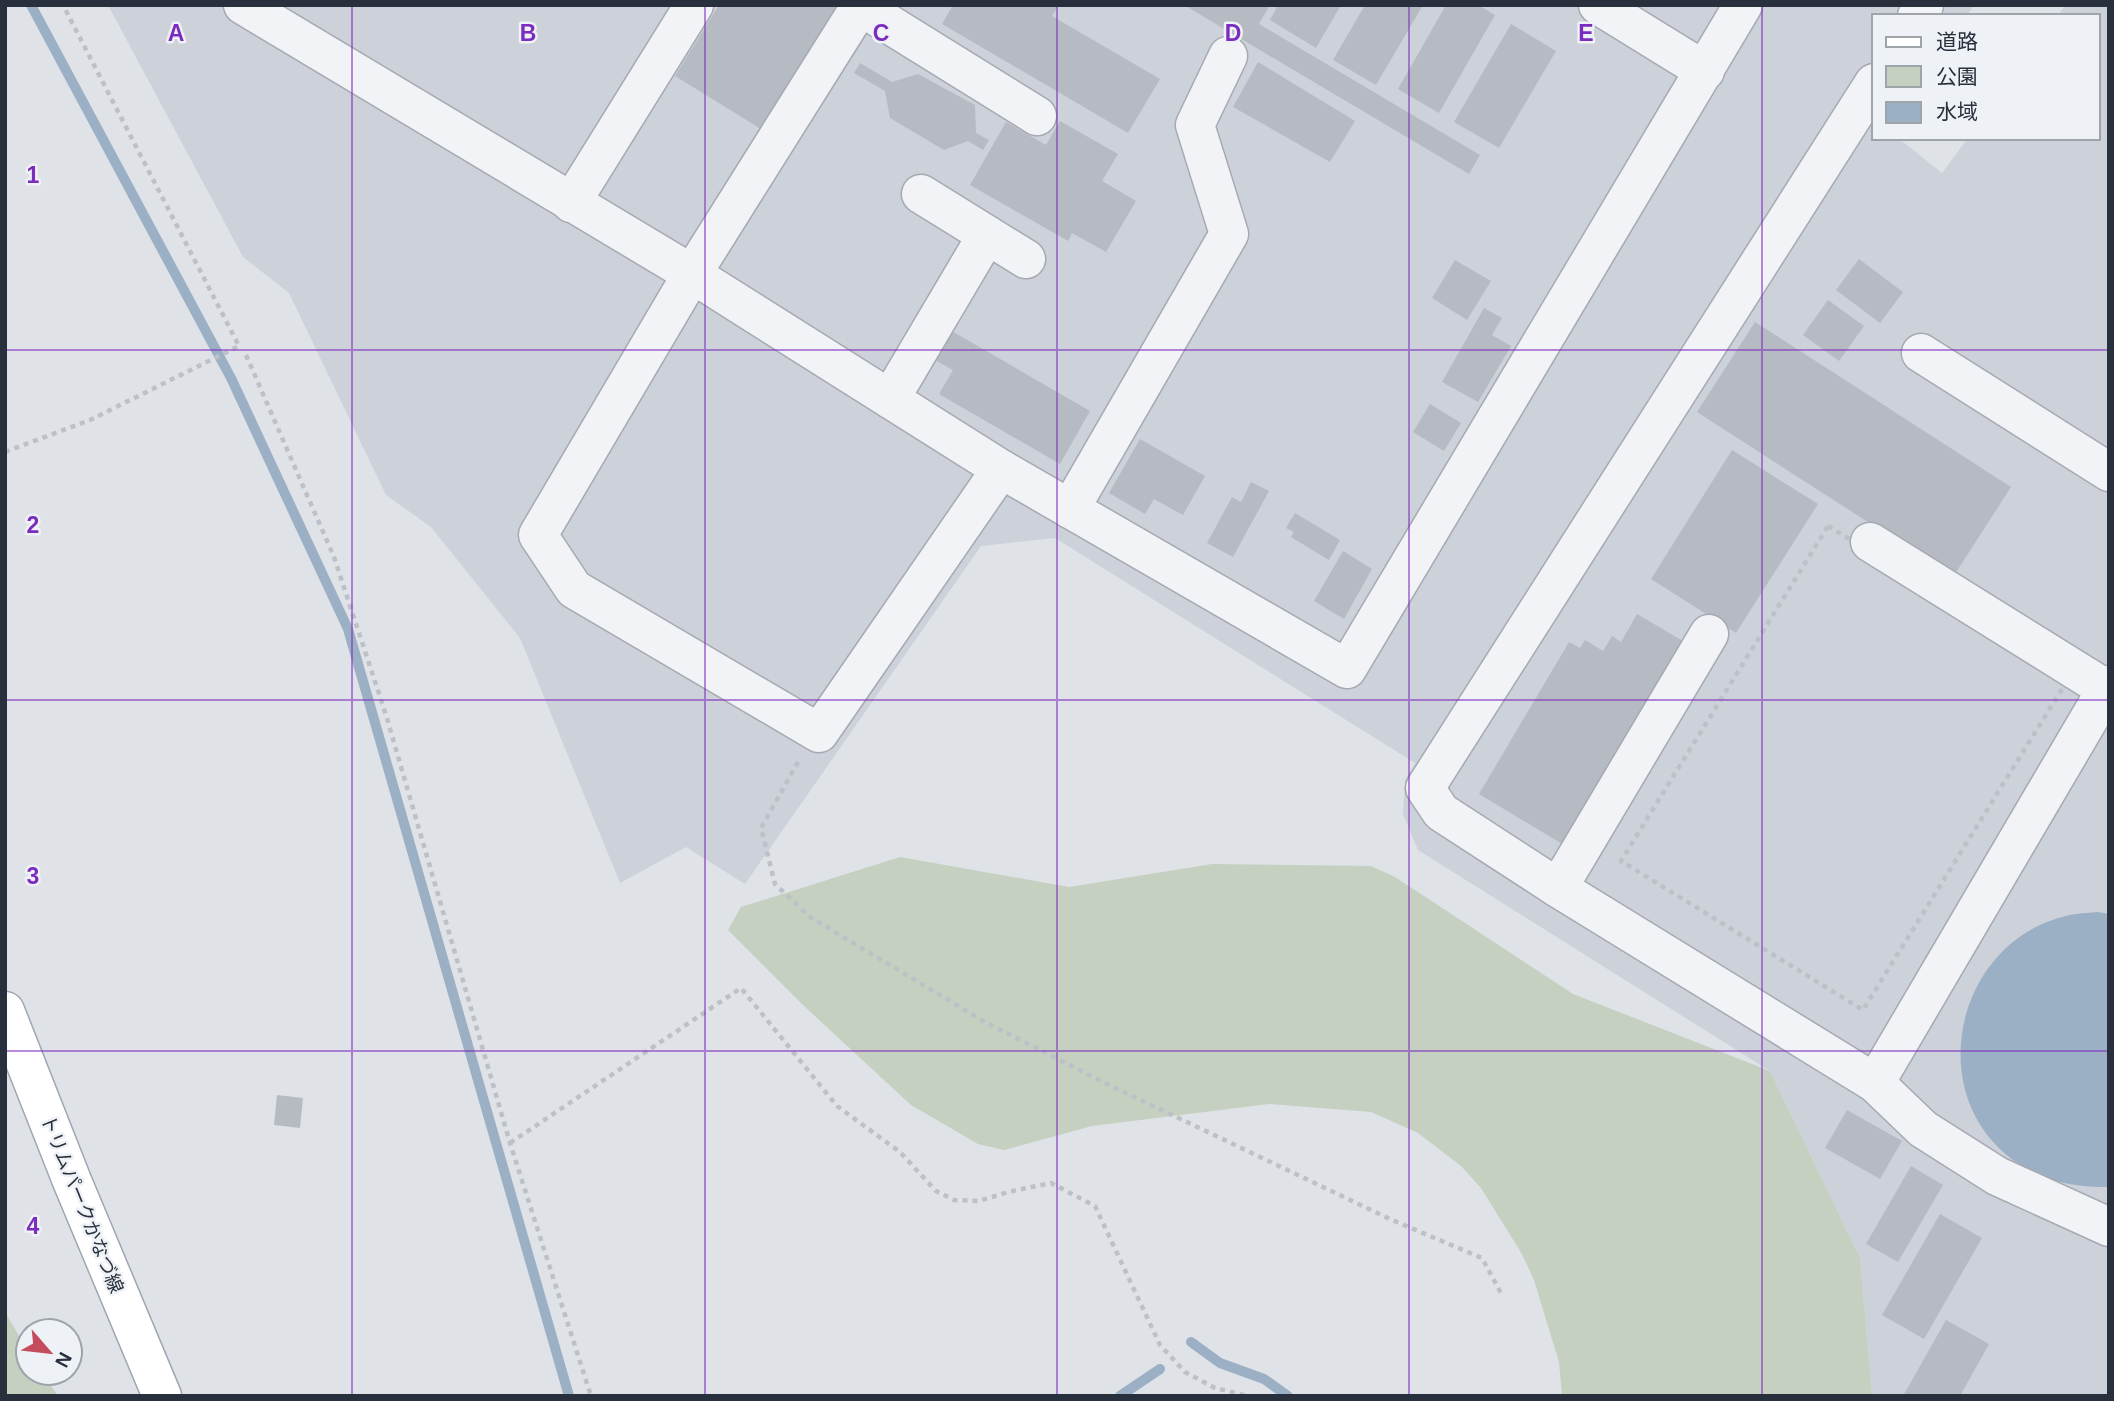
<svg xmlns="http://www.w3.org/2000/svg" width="2114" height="1401" font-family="Arial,'Noto Sans JP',sans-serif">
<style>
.built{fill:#cdd1d9}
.green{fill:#c5d0c1}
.water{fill:#9cb0c5}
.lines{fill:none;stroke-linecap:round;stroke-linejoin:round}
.stream{stroke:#9cb0c5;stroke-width:10}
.building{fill:#b6bbc3}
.minor-casing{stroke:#a5a9b1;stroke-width:41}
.major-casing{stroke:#9fa6b2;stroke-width:41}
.path{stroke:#bdc0c6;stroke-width:4.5;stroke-dasharray:5 5;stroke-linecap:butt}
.minor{stroke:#f1f3f6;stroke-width:38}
.major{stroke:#fff;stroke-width:38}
.grid{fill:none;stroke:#7b2cbf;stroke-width:2;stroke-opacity:0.55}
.labels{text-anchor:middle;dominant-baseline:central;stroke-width:5;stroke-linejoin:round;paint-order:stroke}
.street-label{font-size:19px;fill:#29303d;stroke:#eef1f5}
.grid-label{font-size:23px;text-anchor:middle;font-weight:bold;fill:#7b2cbf;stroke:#eef1f5;stroke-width:5;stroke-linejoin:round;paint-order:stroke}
</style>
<rect width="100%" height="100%" fill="#dfe2e7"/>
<polygon class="built" points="108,5 1974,5 1967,16 1874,16 1874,138 1898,138 1942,173 1968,138 2098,138 2098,16 2058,16 2065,5 2109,5 2109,1396 1872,1396 1860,1258 1770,1071 1418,850 1403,814 1405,780 1415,763 1055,538 981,546 745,884 686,847 620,883 520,638 431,527 386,495 289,293 243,257"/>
<g class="green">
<polygon points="900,857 1069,887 1212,864 1371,866 1395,877 1573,994 1770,1071 1860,1258 1872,1396 1562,1396 1559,1362 1534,1280 1522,1254 1481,1188 1461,1166 1418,1133 1371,1112 1269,1104 1092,1126 1004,1150 978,1144 911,1105 804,1006 728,930 741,907"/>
<polygon points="5,1312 28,1351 28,1373 42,1373 58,1396 5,1396"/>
</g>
<path class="water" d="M2098,912L2109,914V1187C2078,1187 2049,1183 2022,1166C1920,1103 1952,943 2066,916C2076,913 2088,913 2098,912Z"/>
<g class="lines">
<g class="stream">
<polyline points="31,5 231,378 348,629 569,1396"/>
<polyline points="1191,1342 1220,1363 1264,1379 1288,1396"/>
<polyline points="1120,1396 1160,1369"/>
</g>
</g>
<g class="building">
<polygon points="719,5 839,5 761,129 675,76"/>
<polygon points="953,5 1059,5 1052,16 1160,79 1128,133 942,24"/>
<polygon points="1184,5 1235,5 1239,7 1240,5 1270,5 1259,24 1480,155 1469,174"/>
<polygon points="1278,5 1341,5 1316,48 1270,20"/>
<polygon points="1365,5 1423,5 1376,85 1333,60"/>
<polygon points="1446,5 1478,5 1495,15 1439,113 1398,89"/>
<polygon points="1511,24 1556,51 1499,148 1454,122"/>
<polygon points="1258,62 1355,121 1330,162 1233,107"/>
<polygon points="860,63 892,82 918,74 975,105 976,133 989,140 983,150 968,141 944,150 890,118 885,91 854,73"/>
<polygon points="1060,121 1118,154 1102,181 1136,201 1106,252 1072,233 1068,241 970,185 1006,122 1046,145"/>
<polygon points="1859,259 1903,292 1880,323 1836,290"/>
<polygon points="1455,260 1491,281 1467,320 1432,298"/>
<polygon points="1828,300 1864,326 1839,361 1803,335"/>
<polygon points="1484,308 1502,318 1492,335 1511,346 1478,402 1442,382"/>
<polygon points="1755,322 2011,487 1953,577 1697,412"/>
<polygon points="950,330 1090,411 1060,464 939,394 953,370 933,359"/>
<polygon points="1430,404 1461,423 1444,451 1413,432"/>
<polygon points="1140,439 1205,476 1183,515 1154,499 1145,514 1109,493"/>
<polygon points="1732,450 1818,504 1736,633 1651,579"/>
<polygon points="1251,482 1269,491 1233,557 1207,543 1232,497 1241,502"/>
<polygon points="1295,513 1340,540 1329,560 1291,537 1294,532 1286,528"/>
<polygon points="1343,551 1372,569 1344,619 1314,601"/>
<polygon points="1637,614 1683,641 1564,845 1479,794 1569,642 1580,648 1585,640 1603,651 1612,636 1621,642"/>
<polygon points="277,1095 303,1098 300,1128 274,1125"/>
<polygon points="1847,1110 1902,1141 1880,1179 1825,1148"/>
<polygon points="1911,1166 1943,1185 1898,1262 1866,1244"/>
<polygon points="1940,1214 1982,1238 1924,1339 1882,1315"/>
<polygon points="1946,1320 1989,1344 1960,1396 1903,1396"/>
</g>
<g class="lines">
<defs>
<g id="minor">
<polyline points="243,5 692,274 1001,469 1347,669 1743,5"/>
<polyline points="861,5 692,274 538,535 574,589 819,733 1001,469"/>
<polyline points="1598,5 1705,71"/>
<polyline points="860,6 1037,116"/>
<polyline points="1917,16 1924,5"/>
<polyline points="1874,83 1425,788 1441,812 1558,888 1875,1083 1923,1129 1997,1176 2109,1227"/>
<polyline points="921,194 1026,259"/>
<polyline points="571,203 694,5"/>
<polyline points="1921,353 2109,472"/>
<polyline points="890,399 987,235"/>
<polyline points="1070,509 1229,234 1195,125 1228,56"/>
<polyline points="1870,542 2106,689"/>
<polyline points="1558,888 1709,634"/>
<polyline points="1875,1083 2109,685"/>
</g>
<polyline id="major" points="5,1011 72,1181 162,1396"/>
</defs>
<use href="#minor" class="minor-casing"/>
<use href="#major" class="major-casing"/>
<g class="path">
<polyline points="246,355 334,557 386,715 510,1143 591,1396"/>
<polyline points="5,452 90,420 239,346 63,5"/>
<polygon points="1828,526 2070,676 1863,1010 1621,861"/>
<polyline points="798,762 761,828 775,884 810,917 985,1022 1099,1080 1392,1220 1482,1258 1501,1293"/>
<polyline points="510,1143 741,988 837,1106 900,1152 936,1191 954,1200 979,1201 1008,1192 1051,1183 1095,1206 1160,1345 1185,1372 1215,1388 1248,1396"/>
</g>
<use href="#minor" class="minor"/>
<use href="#major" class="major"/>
</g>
<path class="grid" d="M352,5V1396M705,5V1396M1057,5V1396M1409,5V1396M1762,5V1396M5,350H2109M5,700H2109M5,1051H2109"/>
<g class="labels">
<g class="street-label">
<text transform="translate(82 1204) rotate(68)">トリムパークかなづ線</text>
</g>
</g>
<g class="grid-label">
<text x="176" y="41">A</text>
<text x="528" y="41">B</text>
<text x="881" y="41">C</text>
<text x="1233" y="41">D</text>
<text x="1586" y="41">E</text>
<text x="33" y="183">1</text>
<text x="33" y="533">2</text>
<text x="33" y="884">3</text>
<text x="33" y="1234">4</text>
</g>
<rect width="2114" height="1401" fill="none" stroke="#29303d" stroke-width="14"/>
<rect x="1872" y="14" width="228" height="126" fill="#eef1f5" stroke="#9fa4ab" stroke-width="2"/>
<rect x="1886" y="37" width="35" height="10" fill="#ffffff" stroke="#9fa4ab" stroke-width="2"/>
<text x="1936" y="49" font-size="21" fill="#29303d">道路</text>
<rect x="1886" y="66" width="35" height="21" fill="#c5d0c1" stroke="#9fa4ab" stroke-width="2"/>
<text x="1936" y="84" font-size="21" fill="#29303d">公園</text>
<rect x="1886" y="102" width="35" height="21" fill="#9cb0c5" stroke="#9fa4ab" stroke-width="2"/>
<text x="1936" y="119" font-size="21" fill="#29303d">水域</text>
<g transform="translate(49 1352) rotate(118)"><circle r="33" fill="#eef1f5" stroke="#9fa4ab" stroke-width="2"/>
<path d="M0-5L12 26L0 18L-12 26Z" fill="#c44c5d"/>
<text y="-10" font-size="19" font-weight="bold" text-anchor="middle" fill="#29303d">N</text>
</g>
</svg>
